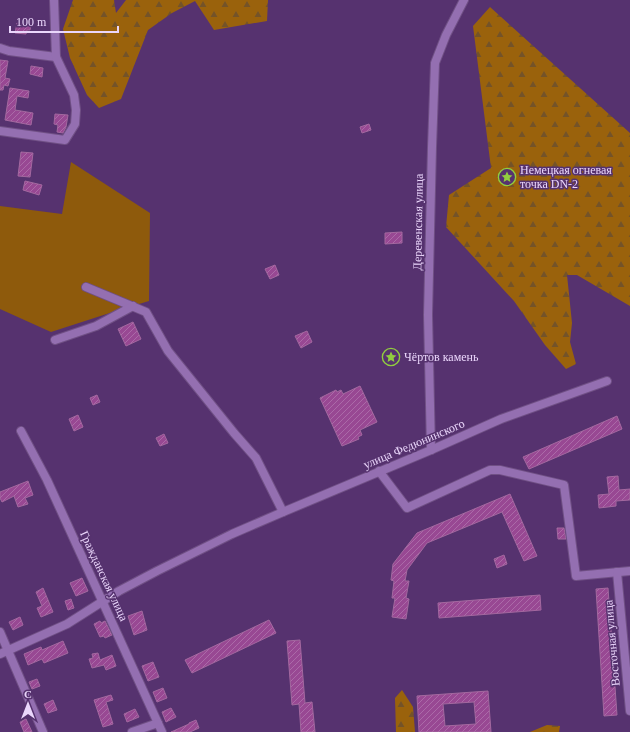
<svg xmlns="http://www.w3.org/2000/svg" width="630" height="732" font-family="'Times New Roman',serif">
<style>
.green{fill:#8e5a0c}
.forest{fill:url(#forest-firs)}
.building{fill:url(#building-hatch);stroke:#a3689f;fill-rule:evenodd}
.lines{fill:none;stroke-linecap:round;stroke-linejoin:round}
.minor-casing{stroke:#705085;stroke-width:10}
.minor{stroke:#946fb1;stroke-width:8}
.labels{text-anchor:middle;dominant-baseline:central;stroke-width:3;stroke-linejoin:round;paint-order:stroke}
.poi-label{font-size:12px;fill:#ead6fb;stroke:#56326f;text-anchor:start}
.street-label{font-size:12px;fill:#ead6fb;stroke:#56326f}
</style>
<defs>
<pattern id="forest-firs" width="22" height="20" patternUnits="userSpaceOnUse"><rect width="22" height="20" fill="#9a620c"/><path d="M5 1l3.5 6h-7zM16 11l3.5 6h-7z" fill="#745328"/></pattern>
<pattern id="building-hatch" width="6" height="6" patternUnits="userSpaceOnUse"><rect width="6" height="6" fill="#984893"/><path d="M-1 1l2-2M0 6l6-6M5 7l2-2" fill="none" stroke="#ab6aa8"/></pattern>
</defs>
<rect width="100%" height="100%" fill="#56326f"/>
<polygon class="green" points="71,162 150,213 149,301 119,310 51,332 0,309 0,206 62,214"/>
<g class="forest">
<polygon points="73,0 114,0 116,13 126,0 268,0 267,21 214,30 195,1 172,13 148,30 121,99 99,108 87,95 70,58 63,29"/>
<polygon points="490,7 630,133 630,306 577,275 567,275 572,323 570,342 576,364 566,369 545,345 514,301 446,227 449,195 491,168 473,26"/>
<polygon points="402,690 413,707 415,732 396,732 395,698"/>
<polygon points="547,725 560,726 559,732 530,732"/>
</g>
<g class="building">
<polygon points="17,23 31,24 30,30 27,30 26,34 15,33"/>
<polygon points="0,60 8,61 5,78 10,79 8,86 4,85 3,90 0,90"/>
<polygon points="31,66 43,68 42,77 30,74"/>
<polygon points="10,88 29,91 28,98 17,96 15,110 33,113 31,125 5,120"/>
<polygon points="55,114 68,115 66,127 63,133 57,132 58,125 54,124"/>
<polygon points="369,124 371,130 362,133 360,127"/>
<polygon points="21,152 33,153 30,177 18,176"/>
<polygon points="25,181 42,185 39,195 23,190"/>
<polygon points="402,232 402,243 385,244 385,233"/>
<polygon points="275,265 279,275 270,279 265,269"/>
<polygon points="133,322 141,339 126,346 118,329"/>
<polygon points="307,331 312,342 301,348 295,336"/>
<polygon points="360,386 377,422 360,430 362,435 358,437 359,439 342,446 320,398 336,390 337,392 341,390 343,394"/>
<polygon points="97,395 100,402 93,405 90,398"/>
<polygon points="78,415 83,427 74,431 69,419"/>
<polygon points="617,416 622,429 529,469 523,457"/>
<polygon points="164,434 168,443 160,446 156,438"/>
<polygon points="618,476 619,490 630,489 630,500 616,501 616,506 599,508 598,495 609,494 607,477"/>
<polygon points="28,481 33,495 25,498 28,504 18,507 14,496 2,502 0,498 0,492"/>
<polygon points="510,494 537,556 524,561 502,512 427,543 407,570 405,581 409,581 406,598 409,599 406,619 392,617 395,598 392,598 394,581 391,580 393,564 417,533"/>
<polygon points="557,528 564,528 566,539 558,539"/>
<polygon points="504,555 507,564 497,568 494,559"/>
<polygon points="82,578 88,591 76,596 70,583"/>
<polygon points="43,588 53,612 41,617 37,608 42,606 36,592"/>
<polygon points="608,588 617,715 604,716 596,589"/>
<polygon points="540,595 541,610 439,618 438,603"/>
<polygon points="71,599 74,608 68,610 65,601"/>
<polygon points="142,611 147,630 134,635 128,616"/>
<polygon points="20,617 23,625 13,630 9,622"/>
<polygon points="269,620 276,633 192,673 185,660"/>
<polygon points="100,621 101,623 105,621 112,635 105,638 104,636 100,637 94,624"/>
<polygon points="300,640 305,703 312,702 315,732 301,732 299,704 292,705 287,641"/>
<polygon points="63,641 68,653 44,663 42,659 28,665 24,654 41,647 42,650"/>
<polygon points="98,653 100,660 112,655 116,666 106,670 104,665 92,668 89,659 93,658 92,654"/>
<polygon points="153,662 159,677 148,681 142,666"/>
<polygon points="37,679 40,686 32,689 29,682"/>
<polygon points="163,688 167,698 157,702 153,692"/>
<path d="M488,691L491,732H419L417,696ZM474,702L476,724L445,726L443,704Z"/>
<polygon points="111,695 113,700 106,702 113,724 103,727 94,700"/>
<polygon points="53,700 57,710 48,713 44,704"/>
<polygon points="171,708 176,717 166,722 162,712"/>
<polygon points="135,709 139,717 127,722 124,714"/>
<polygon points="26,719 32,732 24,732 20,722"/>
<polygon points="196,720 199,728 190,732 171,732 189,724 189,723"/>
</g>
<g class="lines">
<defs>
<g id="minor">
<polyline points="0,48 9,51 56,57"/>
<polyline points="0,131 65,140 75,124 76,110 74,95 56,57 54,0"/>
<polyline points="86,287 146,312 168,351 234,433 256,458 283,512"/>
<polyline points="55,340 96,326 133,306"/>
<polyline points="21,431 47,480 162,732"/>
<polyline points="431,450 428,315 432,147 435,63 446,35 464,0"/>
<polyline points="379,471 407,508 490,470 500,470 564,485 576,576 630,571"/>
<polyline points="617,572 630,711"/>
<polyline points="0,632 43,732"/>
<polyline points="0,654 67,624 119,591 157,571 232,534 283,512 431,450 501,419 607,381"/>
<polyline points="132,732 158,723"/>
</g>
</defs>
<use href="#minor" class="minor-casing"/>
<use href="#minor" class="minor"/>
</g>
<defs>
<symbol id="sight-ring" viewBox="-11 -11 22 22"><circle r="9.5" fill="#56326f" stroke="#91cd3f" stroke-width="1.5"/><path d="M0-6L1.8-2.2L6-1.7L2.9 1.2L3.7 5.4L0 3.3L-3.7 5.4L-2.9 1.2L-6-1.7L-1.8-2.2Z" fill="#91cd3f"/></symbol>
</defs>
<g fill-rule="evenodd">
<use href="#sight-ring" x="497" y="167" width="20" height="20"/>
<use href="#sight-ring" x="381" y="347" width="20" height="20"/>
</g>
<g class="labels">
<g class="poi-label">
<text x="520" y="170">Немецкая огневая<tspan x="520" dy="14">точка DN-2</tspan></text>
<text x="404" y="357">Чёртов камень</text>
</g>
<g class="street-label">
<text transform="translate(418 222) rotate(-89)">Деревенская улица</text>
<text transform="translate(414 444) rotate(-23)">улица Федюнинского</text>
<text transform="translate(104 576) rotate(65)">Гражданская улица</text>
<text transform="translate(612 643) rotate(-95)">Восточная улица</text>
</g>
</g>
<g transform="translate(28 704)" stroke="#56326f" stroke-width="3" paint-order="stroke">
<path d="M0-3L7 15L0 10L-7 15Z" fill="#ead6fb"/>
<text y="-6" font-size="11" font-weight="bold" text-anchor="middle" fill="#ead6fb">С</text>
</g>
<path d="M10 26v6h108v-6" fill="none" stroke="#ead6fb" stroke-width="2"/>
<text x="16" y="26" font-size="12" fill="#ead6fb" stroke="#56326f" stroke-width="3" paint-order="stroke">100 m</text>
</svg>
